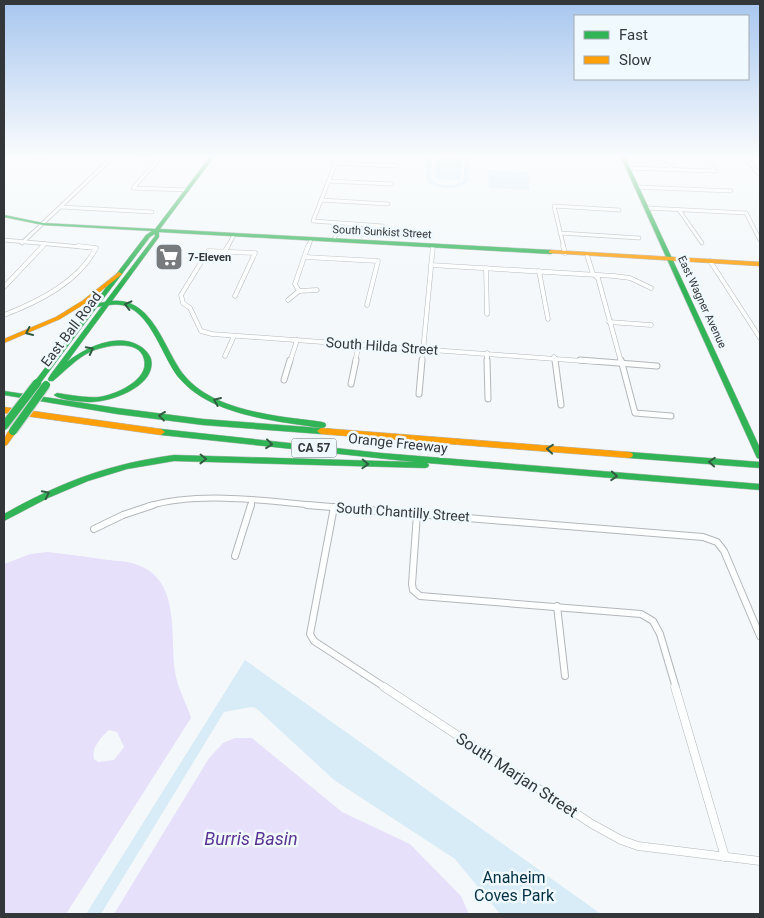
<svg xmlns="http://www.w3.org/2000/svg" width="764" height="918" font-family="Roboto,sans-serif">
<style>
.green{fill:#d8ecf7}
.water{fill:#e7e0fa;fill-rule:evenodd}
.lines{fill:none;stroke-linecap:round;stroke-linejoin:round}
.street-far4-casing{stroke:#b3b7b9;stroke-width:4.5}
.street-far3-casing{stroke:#b3b7b9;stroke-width:5}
.street-far2-casing{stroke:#b3b7b9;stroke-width:7}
.street-far1-casing{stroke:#b3b7b9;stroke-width:8}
.street-casing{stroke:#b3b7b9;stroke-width:9}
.fast-casing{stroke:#b3b7b9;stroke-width:1}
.slow-casing{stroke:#b3b7b9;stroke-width:1}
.street-far4{stroke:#fdfefe;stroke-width:3}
.street-far3{stroke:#fdfefe;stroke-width:4}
.street-far2{stroke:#fdfefe;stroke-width:5}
.street-far1{stroke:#fdfefe;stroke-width:6}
.street{stroke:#fdfefe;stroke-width:8}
.fast{fill:#30b455;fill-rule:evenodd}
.slow{fill:#ff9f0a;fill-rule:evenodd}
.fast-bridge-casing{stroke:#d2d5d6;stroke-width:10;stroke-linecap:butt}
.fast-bridge{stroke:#30b455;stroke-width:8}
.wall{fill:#b6bcc8}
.shaded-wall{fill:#9499a2}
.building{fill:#d4dbe8;stroke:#9499a2}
.oneway{stroke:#325c42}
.labels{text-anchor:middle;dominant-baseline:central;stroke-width:5;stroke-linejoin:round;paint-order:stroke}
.far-street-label{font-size:11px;fill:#33373a;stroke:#f0f9fe}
.far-poi-label{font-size:11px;font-weight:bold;fill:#33373a;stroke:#f0f9fe;text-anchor:start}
.shield{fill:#f0f9fe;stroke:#6c7175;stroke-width:1}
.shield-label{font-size:12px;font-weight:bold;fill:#33373a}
.street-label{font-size:14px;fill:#33373a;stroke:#f0f9fe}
.near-street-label{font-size:16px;fill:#33373a;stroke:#f0f9fe}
.near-park-label{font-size:16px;fill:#003045;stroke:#f0f9fe}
.near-water-label{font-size:18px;font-style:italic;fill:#5c3496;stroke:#f0f9fe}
</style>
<rect width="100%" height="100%" fill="#f4f8fa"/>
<g class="green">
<path d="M427,157H432L431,179C440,187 453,187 463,182L465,157H469V180C459,191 442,189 429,184L425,177Z"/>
<polygon points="436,157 461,157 461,180 435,179"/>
<polygon points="488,170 527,172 530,190 489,188"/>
<polygon points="245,660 601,914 500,914 455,859 334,780 256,708 251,707 224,712 101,914 86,914"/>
</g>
<g class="water">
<path d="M47,552C68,554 88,557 108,560C117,561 127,561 135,564C181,578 170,634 175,671C177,688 186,701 191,718L66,914H4V564L30,554ZM109,730L117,732L124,747L114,760L98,762L94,759C91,748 101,737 109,730Z"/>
<polygon points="235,738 252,738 342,812 410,844 461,896 469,914 114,914 209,758 223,743"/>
</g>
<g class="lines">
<defs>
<g id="street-far4">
<polyline points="35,157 73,160"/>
<polyline points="338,157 313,221 383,226"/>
<polyline points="705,157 715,171"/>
<polyline points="745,157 760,175"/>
<polyline points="112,158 158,160 133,188 187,190"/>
<polyline points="4,159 7,157"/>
<polyline points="667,161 672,170"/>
<polyline points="335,163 396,166"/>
<polyline points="628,168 715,171"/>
<polyline points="328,181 392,184"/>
<polyline points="637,187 731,191"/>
<polyline points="321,200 388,204"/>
<polyline points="61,207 152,212"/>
<polyline points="647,208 746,213 760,240"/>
<polyline points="679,210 702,243"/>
<polyline points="560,233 639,238"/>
<polyline points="4,240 93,248"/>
<polyline points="334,240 339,224"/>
<polyline points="22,243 113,157"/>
<polyline points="41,248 45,244"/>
<polyline points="227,248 234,235"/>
<polyline points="308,248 311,239"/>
<polyline points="564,248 554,206 619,210"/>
</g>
<g id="street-far3">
<polyline points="563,246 565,253"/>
<polyline points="225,251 228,246"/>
<polyline points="587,255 593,274 598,278 621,362"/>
<polyline points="305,257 378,261 367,305"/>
<polyline points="710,261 760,338"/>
<polyline points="431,265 614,276 630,278 651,288"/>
<polyline points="486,268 487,314"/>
<polyline points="539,271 548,319"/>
<polyline points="4,287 43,246"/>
<polyline points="299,291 295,284 308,246"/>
<polyline points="235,296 255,253 208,251 181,295 183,303 190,308 201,331 212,334 597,362"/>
<polyline points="288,300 299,291 317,290"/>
<path d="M4,315C38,302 79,282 96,248L78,246"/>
<polyline points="609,322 651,325"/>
<polyline points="487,353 487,362"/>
<polyline points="225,356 234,336"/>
<polyline points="554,357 555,362"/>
<polyline points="290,362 297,340"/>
<polyline points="355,362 359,344"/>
<polyline points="422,362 433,246"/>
</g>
<g id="street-far2">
<polyline points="487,360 488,399"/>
<polyline points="555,360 561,405"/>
<polyline points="580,360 657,366"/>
<polyline points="621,360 635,413 671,416"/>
<polyline points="284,380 290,360"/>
<polyline points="351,384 356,360"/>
<polyline points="419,394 422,360"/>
<path d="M149,506C200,491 269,501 321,506"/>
<polyline points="251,506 252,501"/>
</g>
<g id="street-far1">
<polyline points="307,505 703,537 717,542 724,551 760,636"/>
<polyline points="334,507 310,634 314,641 386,688"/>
<polyline points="417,514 412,584 413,590 420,596 641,614 653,621 660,634 676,688"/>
<polyline points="94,529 123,515 153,505"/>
<polyline points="235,556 251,505"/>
<polyline points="557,606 565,676"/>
</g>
<g id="street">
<polyline points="384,687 592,824 621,840 638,846 760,861"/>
<polyline points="675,687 725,857"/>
</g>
<g id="fast">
<path d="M210,157H214L160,229L551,250L554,252L551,254L159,232V237L112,301C153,297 164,350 184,375C214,412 278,416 322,422L325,423L326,425L325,427L322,428C277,421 212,416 180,379C160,356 149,298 109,305L67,362C85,348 116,333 138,345C144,348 149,353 151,359C157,386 111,402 91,402C82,402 60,400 54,395L57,393C71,395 85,398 99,397C115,395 150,380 144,359C139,338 103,346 90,352C76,359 65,371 53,381H49L48,379L51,374L102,306L97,307L39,385H35L34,383L35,381L146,235L152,231L43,225L4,217V215L43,223L155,229ZM155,234V236L105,302L100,303L150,237Z"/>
<polygon points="621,157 625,157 760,448 760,459 757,458 756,456"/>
<polygon points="4,391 117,408 203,419 321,428 325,431 321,434 203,425 117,414 4,395"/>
<path d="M161,429L381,453L760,484V490L427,463L429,465L428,467L425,468L174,461L127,469L88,481L48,498L4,521V514C61,482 108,464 174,455L415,462L161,435L157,432Z"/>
<polygon points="629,452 760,462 760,468 629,458 626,457 625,455 626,453"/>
</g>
<g id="slow">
<polygon points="551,250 760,262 760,266 549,253 549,251"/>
<polygon points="119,272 122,274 121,275 86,303 60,319 4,343 4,339 56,317 82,301"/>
<polygon points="4,407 161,429 165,432 161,435 4,413"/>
<path d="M13,428L17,431L7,445L4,446C4,439 6,431 13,428Z"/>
<polygon points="321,428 629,452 632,453 633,455 632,457 629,458 321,434 317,431"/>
</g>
</defs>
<use href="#street-far4" class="street-far4-casing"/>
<use href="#street-far3" class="street-far3-casing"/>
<use href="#street-far2" class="street-far2-casing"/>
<use href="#street-far1" class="street-far1-casing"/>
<use href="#street" class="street-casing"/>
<use href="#fast" class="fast-casing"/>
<use href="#slow" class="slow-casing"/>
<use href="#street-far4" class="street-far4"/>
<use href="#street-far3" class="street-far3"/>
<use href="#street-far2" class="street-far2"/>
<use href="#street-far1" class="street-far1"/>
<use href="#street" class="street"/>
<use href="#fast" class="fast"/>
<use href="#slow" class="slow"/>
<defs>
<g id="fast-bridge">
<polyline points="4,426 37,383"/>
<polyline points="13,431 46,385"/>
</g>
</defs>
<use href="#fast-bridge" class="fast-bridge-casing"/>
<use href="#fast-bridge" class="fast-bridge"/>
</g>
<polygon class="wall" points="173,249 175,255 170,262 161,262 159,256"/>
<polygon class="shaded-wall" points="173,249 175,255 170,262 168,257"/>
<polygon class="building" points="164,249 173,249 168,257 159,256"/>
<defs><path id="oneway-chevron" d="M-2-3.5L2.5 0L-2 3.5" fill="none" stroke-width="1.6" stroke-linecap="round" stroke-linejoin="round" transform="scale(1.25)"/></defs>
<g class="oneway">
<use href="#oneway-chevron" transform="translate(128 305) rotate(-166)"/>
<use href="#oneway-chevron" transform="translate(29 332) rotate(155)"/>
<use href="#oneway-chevron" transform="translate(90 350) rotate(-27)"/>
<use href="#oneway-chevron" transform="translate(217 401) rotate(-157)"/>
<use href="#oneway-chevron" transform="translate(162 416) rotate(-173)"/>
<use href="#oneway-chevron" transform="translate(269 444) rotate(6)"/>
<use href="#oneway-chevron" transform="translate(550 449) rotate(-175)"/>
<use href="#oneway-chevron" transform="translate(203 459) rotate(1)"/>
<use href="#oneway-chevron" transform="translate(712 462) rotate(-176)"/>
<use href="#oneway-chevron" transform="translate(365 464) rotate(2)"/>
<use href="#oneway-chevron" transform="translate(614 476) rotate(4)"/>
<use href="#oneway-chevron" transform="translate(46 494) rotate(-26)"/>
</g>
<linearGradient id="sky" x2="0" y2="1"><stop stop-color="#a7c6ef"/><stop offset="0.55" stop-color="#fafcfd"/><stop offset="1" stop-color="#fafcfd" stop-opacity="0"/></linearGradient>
<rect width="764" height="285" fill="url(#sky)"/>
<defs>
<symbol id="supermarket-square" viewBox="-11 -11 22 22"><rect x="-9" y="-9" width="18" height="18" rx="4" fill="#777b7d" stroke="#f0f9fe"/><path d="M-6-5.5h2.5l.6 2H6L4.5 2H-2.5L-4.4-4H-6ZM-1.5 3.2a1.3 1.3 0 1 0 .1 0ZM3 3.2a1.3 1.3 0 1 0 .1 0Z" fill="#fff"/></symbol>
</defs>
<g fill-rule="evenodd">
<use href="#supermarket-square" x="153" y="241" width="32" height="32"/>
</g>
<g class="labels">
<g class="far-street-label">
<text transform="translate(382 232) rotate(3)">South Sunkist Street</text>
<text transform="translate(702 302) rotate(65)">East Wagner Avenue</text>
</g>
<g class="far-poi-label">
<text x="188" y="257">7-Eleven</text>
</g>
<rect class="shield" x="291.5" y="438.5" width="45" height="19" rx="4"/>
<g class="shield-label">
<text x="314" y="448">CA 57</text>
</g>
<g class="street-label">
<text transform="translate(71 329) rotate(-53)">East Ball Road</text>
<text transform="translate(382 346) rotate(4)">South Hilda Street</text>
<text transform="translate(398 443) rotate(6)">Orange Freeway</text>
<text transform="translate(403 512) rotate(4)">South Chantilly Street</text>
</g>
<g class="near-street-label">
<text transform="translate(517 775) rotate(33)">South Marjan Street</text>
</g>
<g class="near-park-label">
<text x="514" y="877">Anaheim<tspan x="514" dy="18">Coves Park</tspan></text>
</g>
<g class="near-water-label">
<text x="251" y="838">Burris Basin</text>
</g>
</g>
<rect width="764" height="918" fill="none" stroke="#33373a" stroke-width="10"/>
<rect x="574" y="15" width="175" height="65" fill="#f0f9fe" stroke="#a4abb0"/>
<rect x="584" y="31" width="25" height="8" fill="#30b455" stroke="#a4abb0"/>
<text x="619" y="40" font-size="15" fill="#33373a">Fast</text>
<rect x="584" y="56" width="25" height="8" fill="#ff9f0a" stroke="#a4abb0"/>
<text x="619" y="65" font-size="15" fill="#33373a">Slow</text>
</svg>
